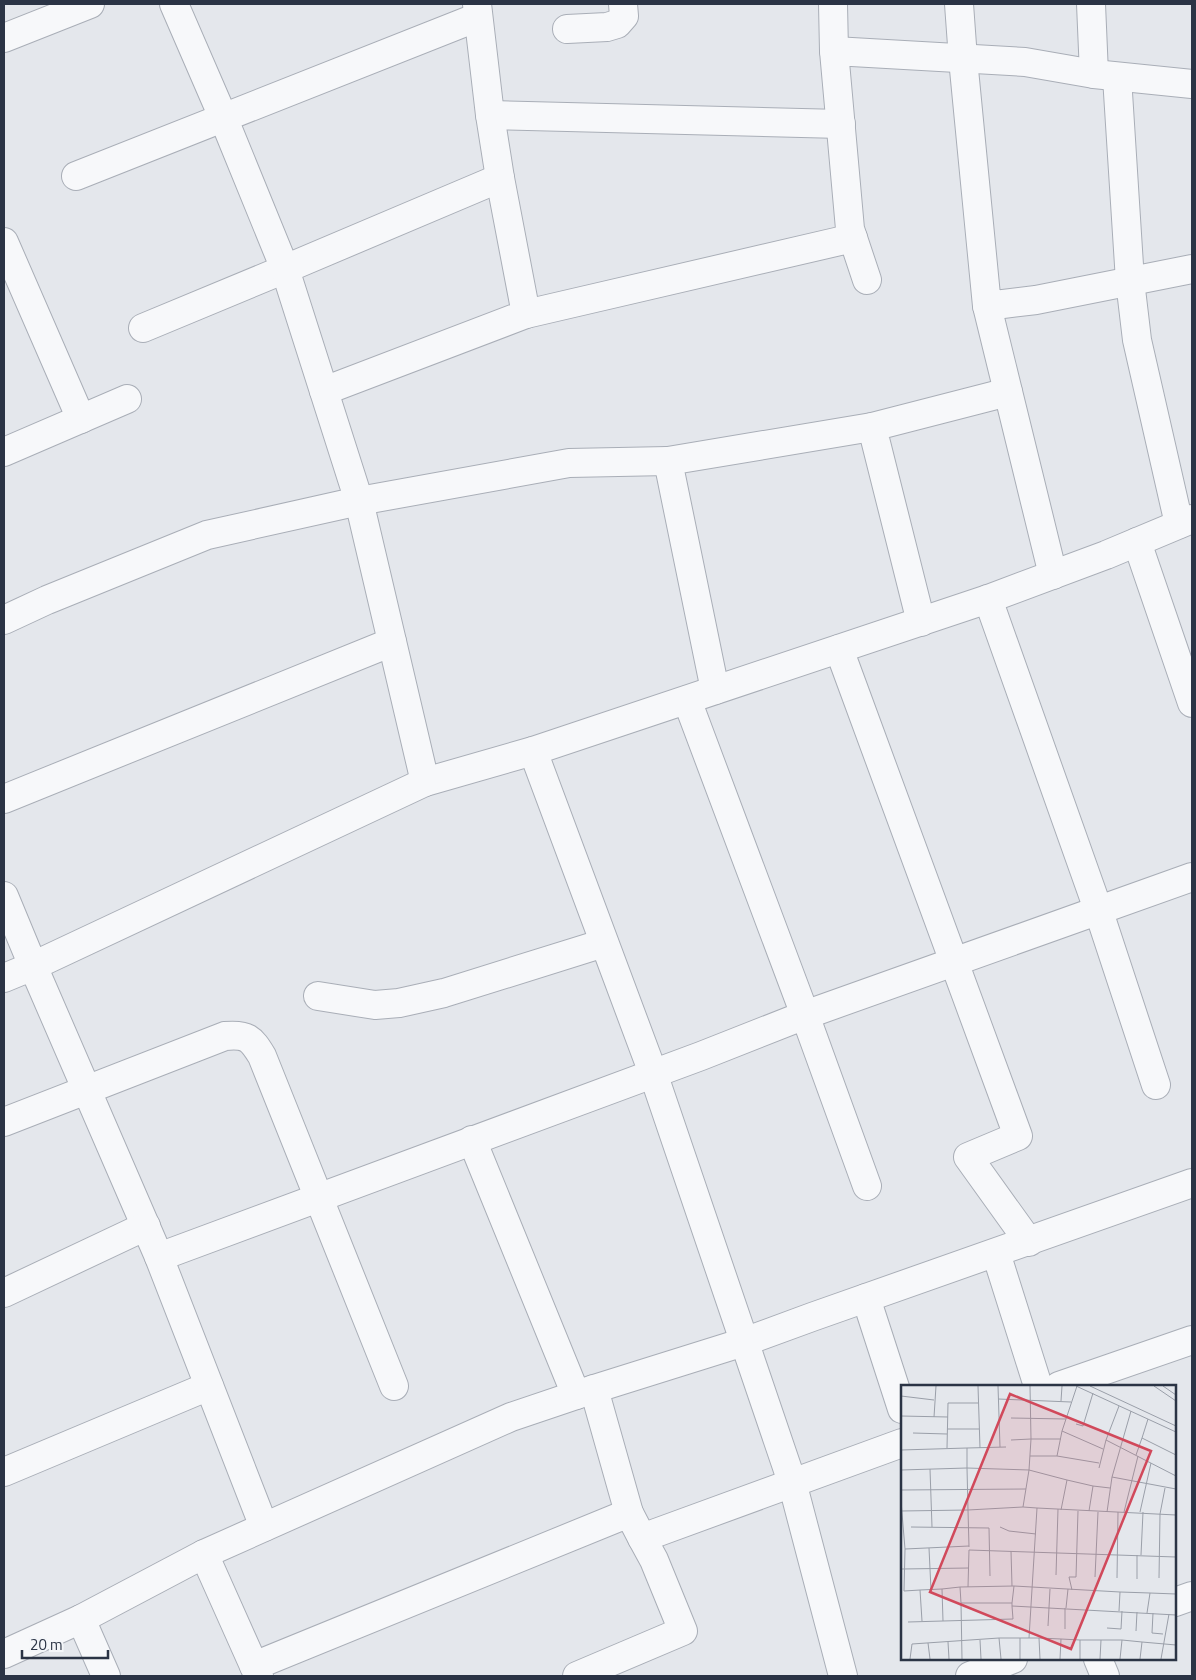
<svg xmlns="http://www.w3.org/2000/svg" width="1196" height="1680" font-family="'Titillium Web',sans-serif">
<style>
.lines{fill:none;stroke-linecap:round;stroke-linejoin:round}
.street-casing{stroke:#a9aeb7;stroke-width:30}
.street{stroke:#f7f8fa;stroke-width:28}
.inset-road{fill:none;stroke:#9a9fa9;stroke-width:1}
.view{fill:#d1495b;fill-opacity:0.15;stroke:#d1495b;stroke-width:2.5}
.inset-edge{fill:none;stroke:#2b3445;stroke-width:2.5}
</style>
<rect width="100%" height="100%" fill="#e4e7ec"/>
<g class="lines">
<defs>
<g id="street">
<polyline points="477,4 490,115"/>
<polyline points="833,4 834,51"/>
<polyline points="959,4 963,59 987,306 1036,300 1192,269"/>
<polyline points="1091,4 1094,74"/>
<polyline points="567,29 607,27 617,24 624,16 623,4"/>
<polyline points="4,38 90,4"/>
<polyline points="1117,77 1130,281 1137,340 1179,524"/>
<polyline points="841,124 490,115 500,178 526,314 853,238"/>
<polyline points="76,176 478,17"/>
<polyline points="4,242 81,419"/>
<polyline points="867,280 850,229 834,51 1025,62 1094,74 1192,84"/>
<polyline points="987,306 1053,575"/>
<polyline points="143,328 285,269 223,117 174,4"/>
<polyline points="324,391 526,314"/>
<polyline points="4,452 127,399"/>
<polyline points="1137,542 1192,703"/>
<polyline points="988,599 1099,912 1156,1085"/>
<polyline points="4,620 47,600 207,535 359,501 285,269 500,178"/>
<polyline points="921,622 872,427 1008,392"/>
<polyline points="839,649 1018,1136 968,1157 1029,1242"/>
<polyline points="715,690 668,461 872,427"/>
<polyline points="687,700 805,1015 867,1186"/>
<polyline points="533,751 425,782 359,501 569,463 668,461"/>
<polyline points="4,799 392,642"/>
<polyline points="4,896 33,966 425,782"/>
<polyline points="4,978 33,966 159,1257"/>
<polyline points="318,996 375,1005 399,1003 444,993 604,943"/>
<path d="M4,1122L225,1036C247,1034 251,1038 262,1056L394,1386"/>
<polyline points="472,1140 576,1395"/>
<polyline points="996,1253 1038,1386"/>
<polyline points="4,1293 146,1226"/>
<polyline points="866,1298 902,1409"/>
<polyline points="1059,1386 1192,1340"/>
<polyline points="4,1472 209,1386"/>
<polyline points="629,1513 594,1389 744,1342 812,1317 1192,1183"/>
<polyline points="264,1527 159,1257 701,1056 805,1015 1192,877"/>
<polyline points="204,1554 511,1417 594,1389"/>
<polyline points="1175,1602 1192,1596"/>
<polyline points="4,1654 81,1619"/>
<polyline points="1098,1659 1105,1676"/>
<polyline points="106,1676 81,1619 204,1554 254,1666"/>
<polyline points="259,1676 254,1666 629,1513 642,1538 902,1443"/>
<polyline points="577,1676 683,1631 654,1560 642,1538"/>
<polyline points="843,1676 792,1482 653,1073 533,751 988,599 1106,555 1192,519"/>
<polyline points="970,1676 1013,1659"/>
</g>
</defs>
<use href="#street" class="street-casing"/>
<use href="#street" class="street"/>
</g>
<g transform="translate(901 1385)">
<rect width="275" height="275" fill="#e4e7ec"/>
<path class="inset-road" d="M77,1L79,63M97,1L99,62M175,1L275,47M189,1L275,41M253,1L275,16M262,1L275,10M0,11L33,15M97,14L170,17M160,16L161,1M230,26L211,92L275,104M0,31L47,32M33,32L35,1M110,33L165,34M247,34L241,53L275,70M175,39L182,41L192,8M46,44H78M161,46L176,1M12,48L46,49M110,55L130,54L129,1M205,55L218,21M46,63L47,18H77M0,65L66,63M235,70L241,53M129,71H156M198,78L156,71L161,46L202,64M198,83L205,55L275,91M29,84L31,142M0,85L66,83V63L105,62M0,105L125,104M0,116L4,164M122,122L67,125L66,83L128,85L130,54H160M136,123L122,122L128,85L166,95M160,125L166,95L192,101M0,126L67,125L68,162M188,126L192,101L209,103M206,127L211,92M223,127L237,71M239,127L250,78M10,142L88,143L89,191M99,142L108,146L135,149M28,163L30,205M110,166L111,201M236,170V194M240,170L242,127M1,184L68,183M155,190L157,124M194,192L197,127M216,193L217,127M258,193L259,129L264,103M59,202L113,201M67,202L68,165L275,172M19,205L3,206L4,164L68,161M171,205L168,192H175L177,126M111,218L113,201L219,207M165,223L167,204M218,226L219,207L249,208M246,228L249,208L275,209M252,228L251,248L262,249M21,236L19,205L41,204M42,236L41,204L59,202L60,218M7,237L112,234L111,221M147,241L149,204M206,243L220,244L221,226M164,244V223M235,246L236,227M128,253L136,123L275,130M79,255L80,274M47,257L48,274M27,258L29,274M9,274L11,259L98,253M61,274L60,218H111V221L275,230M100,274L98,253H119M119,274V253H138M139,274L138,253L160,254M159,274L160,254L179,255M179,274V255H200M199,274L200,255H221M219,274L221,255L241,257M239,274L241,257L275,260M260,274L268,229"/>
<path class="view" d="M109,9L250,66L170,264L29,207Z"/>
<rect width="275" height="275" class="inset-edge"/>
</g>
<rect width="1196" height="1680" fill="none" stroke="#2b3445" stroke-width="10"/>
<path d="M22 1650v8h86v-8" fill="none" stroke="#2b3445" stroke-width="2.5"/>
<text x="30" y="1650" font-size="15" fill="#2b3445" stroke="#f4f6f9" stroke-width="4" paint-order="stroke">20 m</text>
</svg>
